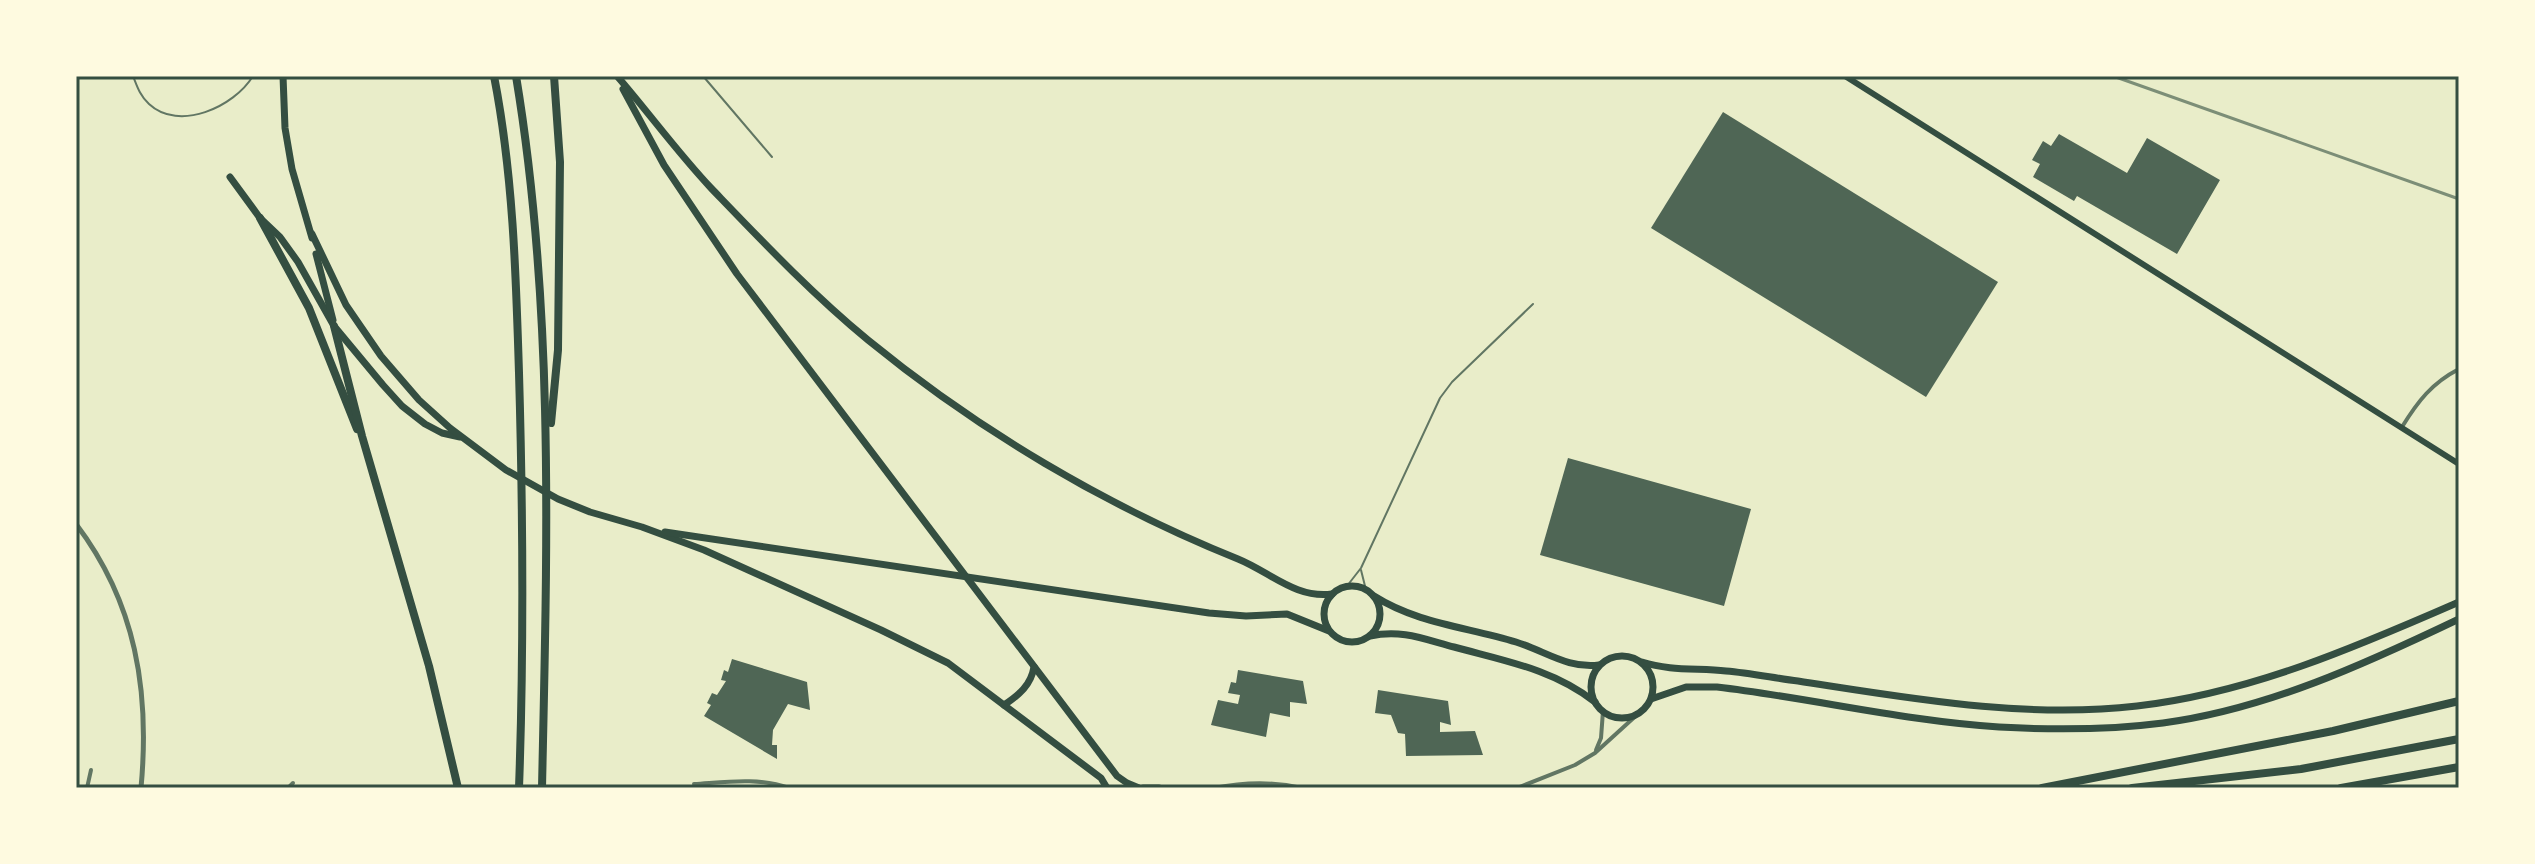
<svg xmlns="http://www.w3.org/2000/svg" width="2535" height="864" font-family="'Playfair Display',serif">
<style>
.building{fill:#4f6655}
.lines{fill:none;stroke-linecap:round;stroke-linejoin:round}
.service{stroke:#617663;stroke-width:2}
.minor{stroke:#617663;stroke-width:4}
.tertiary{stroke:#617663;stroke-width:5}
.secondary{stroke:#344e41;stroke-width:6}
.primary{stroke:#344e41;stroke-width:7}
.motorway{stroke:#344e41;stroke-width:8}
.rail{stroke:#7c8e77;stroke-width:3}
.neatline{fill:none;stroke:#344e41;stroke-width:3}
</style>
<rect width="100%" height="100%" fill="#e9edc9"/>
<g class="building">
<polygon points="1723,112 1998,282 1926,397 1651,228"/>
<polygon points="2059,134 2127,173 2147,138 2220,180 2177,254 2077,196 2074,201 2033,177 2040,164 2032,160 2043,141 2051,146"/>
<polygon points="1568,458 1751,509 1724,606 1540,555"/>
<polygon points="732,659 807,682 810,710 788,704 773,730 772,745 777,745 777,759 704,716 711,705 707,703 712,693 717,695 726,681 721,680 724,670 728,672"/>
<polygon points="1238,670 1303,681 1307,704 1290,702 1290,717 1270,713 1266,737 1211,725 1218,700 1238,704 1240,695 1228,693 1231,682 1236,683"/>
<polygon points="1378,690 1448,701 1451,725 1440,722 1440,732 1475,731 1483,755 1406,756 1405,734 1398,733 1391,715 1375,713"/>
</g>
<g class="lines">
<g class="service">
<path d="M133,76C137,86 140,96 149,104C179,132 234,107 253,76"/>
<polyline points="703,76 772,157"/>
<polyline points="1361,570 1366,590"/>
<polyline points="1347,586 1361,568 1440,398 1452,382 1533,304"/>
</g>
<g class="minor">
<path d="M2402,427C2418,401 2432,383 2459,369"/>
<polyline points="1596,750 1601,738 1603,711"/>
<path d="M694,784C726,782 758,777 789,788"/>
<polyline points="87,788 91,770"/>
<polyline points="288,788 293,783"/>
<path d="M1214,788C1244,782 1272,781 1302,788"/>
<polyline points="1517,788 1575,765 1595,753 1639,713"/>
</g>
<path class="tertiary" d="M76,524C136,603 150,691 141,788"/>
<polyline class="secondary" points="1845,76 2459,464"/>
<g class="primary">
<polyline points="283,76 285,128 292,169 312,238"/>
<path d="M617,76C649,113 678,153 711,188C761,240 812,294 868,340C978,430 1106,506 1238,559C1270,572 1296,599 1332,594"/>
<polyline points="623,89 664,165 737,274 1117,776 1127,783 1139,788"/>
<polyline points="230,177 260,218 280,237 298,262 334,326 383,385 402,406 425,424 442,433 460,437"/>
<polyline points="312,234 346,305 381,356 419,400 450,428 506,470 558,499 590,512 642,527 704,550 881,630 948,663 1101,778 1107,788"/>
<polyline points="316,254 333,320"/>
<polyline points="665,532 1209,613 1246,616 1287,614 1329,631"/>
<circle cx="1352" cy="614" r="28"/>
<path d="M1374,596C1418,624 1468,627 1516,642C1545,651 1568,669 1599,665"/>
<path d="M1370,636C1401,629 1424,639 1454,647C1505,661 1553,669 1595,702"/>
<circle cx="1622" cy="687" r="31"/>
<path d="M1642,662C1670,671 1697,668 1726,671C1750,673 1774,678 1798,681C1909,698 2024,719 2137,706C2250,693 2356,647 2459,602"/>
<path d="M1651,699L1686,687H1717C1811,698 1904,721 1999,727C2053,730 2109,730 2163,723C2267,709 2365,664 2459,619"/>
<path d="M1004,705C1019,695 1031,685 1034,667"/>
<polyline points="1143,788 1159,788"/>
</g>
<g class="motorway">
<path d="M494,76C513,173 516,274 519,373C523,512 524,650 519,788"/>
<path d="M516,76C555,311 547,551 542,788"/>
<polyline points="260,218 309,308 357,429"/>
<polyline points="334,326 362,436 429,666 458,788"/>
<polyline points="551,423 558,350 560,162 554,76"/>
<polyline points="2042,788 2333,731 2459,701"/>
<polyline points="2132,788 2301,769 2459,739"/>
<polyline points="2341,788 2459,767"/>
</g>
<polyline class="rail" points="2113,76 2459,199"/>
</g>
<rect width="2535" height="864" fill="none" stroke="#fefae0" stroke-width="156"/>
<rect x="78" y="78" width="2379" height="708" class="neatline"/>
</svg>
